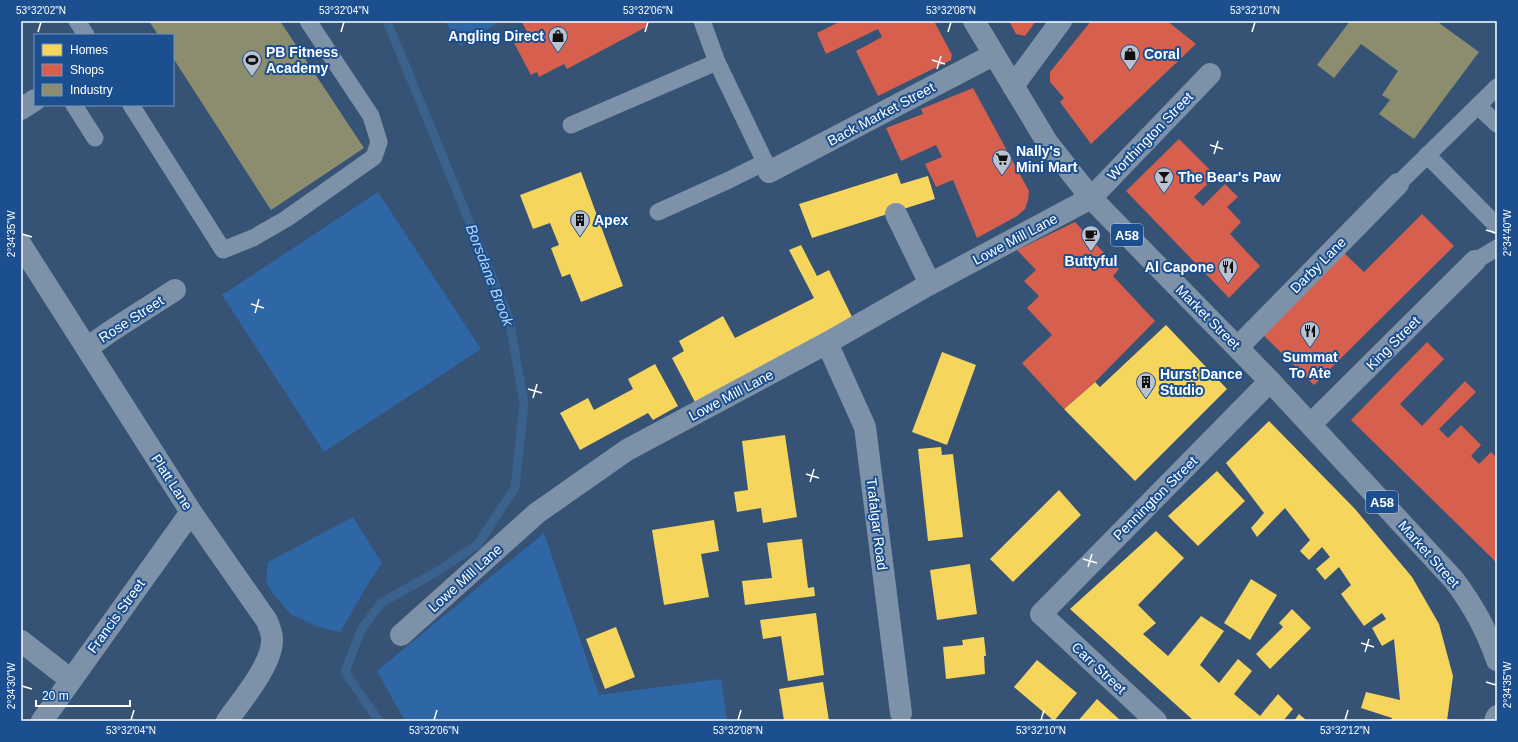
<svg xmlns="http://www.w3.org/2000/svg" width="1518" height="742" font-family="Arial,sans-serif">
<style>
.green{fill:#2f66a5}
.homes{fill:#f6d55c}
.shops{fill:#d6604d}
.industry{fill:#8c8c6e}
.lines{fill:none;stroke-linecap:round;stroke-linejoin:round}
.stream{stroke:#3b618d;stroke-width:9}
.lane{stroke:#7d92a8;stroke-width:17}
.street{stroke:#7d92a8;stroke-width:22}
.highway{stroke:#7e92a7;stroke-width:22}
.ticks{fill:none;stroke:#fff;stroke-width:1.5}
.labels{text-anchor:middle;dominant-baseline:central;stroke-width:4;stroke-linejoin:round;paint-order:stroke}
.shield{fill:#1b4f8f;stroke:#bbcadd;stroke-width:1}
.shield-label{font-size:13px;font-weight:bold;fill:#fff}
.poi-label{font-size:14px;font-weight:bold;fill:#fff;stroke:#1b4f8f;text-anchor:start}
.street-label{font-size:14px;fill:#fff;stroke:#1b4f8f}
.water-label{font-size:15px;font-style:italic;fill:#b5d3f5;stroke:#1b4f8f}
.neatline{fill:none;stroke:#fff;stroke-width:1.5}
.ticks-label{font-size:10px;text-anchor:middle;fill:#fff}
</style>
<rect width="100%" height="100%" fill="#365274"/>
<g class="green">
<polygon points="445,21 501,21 460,46"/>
<polygon points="378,192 481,349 324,452 222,295"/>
<polygon points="353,517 382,563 368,584 340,632 318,627 291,614 273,594 266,582 268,562"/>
<polygon points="544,533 599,695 721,679 727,721 405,721 377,671"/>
</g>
<g class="homes">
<polygon points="581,172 623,286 581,302 570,274 562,277 551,248 559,245 550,223 533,229 520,195"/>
<polygon points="897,173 901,184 928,176 935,199 812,238 799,204"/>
<polygon points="801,245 817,276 829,270 854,321 696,404 672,358 684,351 679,341 723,316 735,338 814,298 789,250"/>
<polygon points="1166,325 1227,389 1135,481 1064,409 1095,382 1100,387"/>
<polygon points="942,352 976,365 947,445 912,432"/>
<polygon points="655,364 678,406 653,420 648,413 580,450 560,413 588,398 594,410 633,389 628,379"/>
<polygon points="1269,421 1355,509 1412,577 1439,624 1453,676 1447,721 1391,721 1392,718 1361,708 1366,692 1400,700 1394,639 1382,646 1372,628 1386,619 1382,613 1364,626 1341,594 1351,585 1339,567 1325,580 1316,569 1330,557 1322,547 1309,560 1300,551 1310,540 1285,508 1257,537 1251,528 1264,513 1226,463"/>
<polygon points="785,435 797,517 763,523 761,508 737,512 734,492 748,490 742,441"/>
<polygon points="941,447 942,455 953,454 963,537 928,541 918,449"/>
<polygon points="1217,471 1245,501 1198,546 1168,516"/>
<polygon points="1059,490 1081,515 1013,582 990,559"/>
<polygon points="714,520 719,551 701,554 709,597 664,605 652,530"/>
<polygon points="1156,531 1184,558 1138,605 1156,623 1143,634 1168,656 1201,616 1224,631 1200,665 1219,683 1238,659 1252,671 1234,694 1260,716 1278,694 1293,709 1283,721 1194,721 1070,609"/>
<polygon points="802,539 808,588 814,587 815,596 745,605 742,581 772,578 767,543"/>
<polygon points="970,564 977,614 937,620 930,570"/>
<polygon points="1251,579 1277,595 1250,640 1224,623"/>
<polygon points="1292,609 1311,628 1270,669 1256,654 1283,627 1279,623"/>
<polygon points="816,613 824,675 788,681 781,636 763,639 760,620"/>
<polygon points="616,627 635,677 605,689 586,639"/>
<polygon points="984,637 986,656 984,656 985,674 946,679 943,647 963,645 962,640"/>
<polygon points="1037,660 1077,693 1054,721 1014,687"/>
<polygon points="823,682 829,721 784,721 779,689"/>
<polygon points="1097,699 1121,721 1078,721"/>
<polygon points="1299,714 1307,721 1294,721"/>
</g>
<g class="shops">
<polygon points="521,21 645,21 648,26 567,69 564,64 539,77 537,72 531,75 514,43 529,35"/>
<polygon points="841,21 934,21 952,55 951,60 878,96 856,51 882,37 878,29 826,54 817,33"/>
<polygon points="1009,21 1036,21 1025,36 1016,34"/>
<polygon points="1091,21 1167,21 1196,44 1091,144 1060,102 1064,98 1050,82 1050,72"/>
<polygon points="973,88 1029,191 1028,200 1025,209 1017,216 977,238 953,180 936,187 925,164 942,157 936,145 901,161 886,128 923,114 921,109"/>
<polygon points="1179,139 1216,176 1194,197 1203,206 1225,184 1238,197 1227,207 1241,222 1230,234 1260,266 1229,298 1126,191"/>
<polygon points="1422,214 1454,246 1314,385 1259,331 1342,251 1364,272"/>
<polygon points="1075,222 1119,269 1113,276 1155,321 1095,382 1064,409 1022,363 1052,335 1027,308 1039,296 1024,281 1036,270 1017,250"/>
<polygon points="1427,342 1444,359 1400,404 1422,426 1465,381 1476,392 1439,429 1448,438 1461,425 1481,445 1471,456 1479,464 1491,452 1497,458 1497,563 1351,420"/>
</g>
<g class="industry">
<polygon points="149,21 280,21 364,148 271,210 173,58 173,35 158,35"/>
<polygon points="1350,21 1441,21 1439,23 1479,52 1414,139 1379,114 1390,100 1382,95 1398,71 1361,44 1334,78 1317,65"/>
</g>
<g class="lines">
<polyline class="stream" points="379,721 345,672 361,630 381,603 438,571 478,544 515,488 524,403 509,318 387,21"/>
<g class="lane">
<polyline points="77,21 86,35"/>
<polyline points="74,105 95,138"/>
<polyline points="131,105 223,250 253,238 286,219 374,157 379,142 371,116 308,21"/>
<polyline points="1478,106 1497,124"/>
<polyline points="571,125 717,62"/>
<polyline points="1427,155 1497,226"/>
<polyline points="1398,184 1497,87"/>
<polyline points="658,212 729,180 765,162 717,62 702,21"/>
<polyline points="1475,261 1497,248"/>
</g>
<g class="street">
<polyline points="1013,86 1061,21"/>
<polyline points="21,109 35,100"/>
<polyline points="769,172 993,55"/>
<polyline points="896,214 930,284"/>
<path d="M21,245L191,512L267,621C269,626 272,633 272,639C273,664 241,701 227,721"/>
<polyline points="827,343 865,427 901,713"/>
<polyline points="1238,347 1398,184"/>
<polyline points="87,348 111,331 175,290"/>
<polyline points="1311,424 1475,261"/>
<polyline points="401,635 537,513 627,450 827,343 930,284 1091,198 1210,74"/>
<polyline points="21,641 71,680"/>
<polyline points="42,721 191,512"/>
<polyline points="1156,721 1041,614 1270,381"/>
</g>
<g class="highway">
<path d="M974,21L1047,142L1091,198L1270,381L1454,580C1474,607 1486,629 1497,660"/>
<polyline points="1495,721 1497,716"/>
</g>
</g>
<path class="ticks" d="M38,32L41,22M341,32L344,22M645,32L648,22M948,32L951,22M1252,32L1255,22M932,60L945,64M937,69L941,56M1210,145L1223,149M1214,154L1218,141M1486,230L1496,233M22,234L32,237M251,304L264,308M255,313L259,299M528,389L542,393M533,398L537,384M806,474L819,478M810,482L814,469M1083,559L1097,563M1088,567L1092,554M1361,643L1374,647M1365,652L1369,639M1486,682L1496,685M22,686L32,689M131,720L134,710M434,720L437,710M738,720L741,710M1041,720L1044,710M1345,720L1348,710"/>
<defs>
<symbol id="shop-pin" viewBox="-11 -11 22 30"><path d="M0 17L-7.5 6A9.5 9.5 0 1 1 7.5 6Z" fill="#b9c2ce" stroke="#1b4f8f"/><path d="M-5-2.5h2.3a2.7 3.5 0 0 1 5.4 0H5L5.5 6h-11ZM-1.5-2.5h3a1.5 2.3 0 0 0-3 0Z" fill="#111"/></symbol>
<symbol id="stadium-pin" viewBox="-11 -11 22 30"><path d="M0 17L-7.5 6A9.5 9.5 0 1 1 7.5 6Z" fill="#b9c2ce" stroke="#1b4f8f"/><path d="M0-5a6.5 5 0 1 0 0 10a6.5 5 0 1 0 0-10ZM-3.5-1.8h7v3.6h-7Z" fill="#111"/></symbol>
<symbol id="supermarket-pin" viewBox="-11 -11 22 30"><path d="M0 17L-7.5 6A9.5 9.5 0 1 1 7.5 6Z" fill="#b9c2ce" stroke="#1b4f8f"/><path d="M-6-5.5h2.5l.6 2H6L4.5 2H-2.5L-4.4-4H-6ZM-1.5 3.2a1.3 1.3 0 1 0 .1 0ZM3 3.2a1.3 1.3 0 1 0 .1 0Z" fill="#111"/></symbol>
<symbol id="bar-pin" viewBox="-11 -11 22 30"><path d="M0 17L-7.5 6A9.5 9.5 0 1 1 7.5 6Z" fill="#b9c2ce" stroke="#1b4f8f"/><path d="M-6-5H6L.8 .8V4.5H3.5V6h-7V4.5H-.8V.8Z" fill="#111"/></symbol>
<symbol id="building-pin" viewBox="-11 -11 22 30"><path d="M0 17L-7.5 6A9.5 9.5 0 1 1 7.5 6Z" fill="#b9c2ce" stroke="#1b4f8f"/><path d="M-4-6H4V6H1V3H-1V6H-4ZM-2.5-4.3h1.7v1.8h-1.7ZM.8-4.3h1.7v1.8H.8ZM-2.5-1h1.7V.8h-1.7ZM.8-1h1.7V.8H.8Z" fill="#111"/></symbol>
<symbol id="cafe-pin" viewBox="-11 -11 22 30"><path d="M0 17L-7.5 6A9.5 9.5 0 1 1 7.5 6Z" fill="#b9c2ce" stroke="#1b4f8f"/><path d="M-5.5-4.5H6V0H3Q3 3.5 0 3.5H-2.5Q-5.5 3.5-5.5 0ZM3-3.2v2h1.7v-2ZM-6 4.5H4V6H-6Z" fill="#111"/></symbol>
<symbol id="restaurant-pin" viewBox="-11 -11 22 30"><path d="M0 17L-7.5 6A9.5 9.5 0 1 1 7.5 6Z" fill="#b9c2ce" stroke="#1b4f8f"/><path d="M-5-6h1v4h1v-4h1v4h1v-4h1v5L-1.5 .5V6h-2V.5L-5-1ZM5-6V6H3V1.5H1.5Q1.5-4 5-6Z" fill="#111"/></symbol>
</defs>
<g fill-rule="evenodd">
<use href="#shop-pin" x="547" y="25" width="22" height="30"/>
<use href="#shop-pin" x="1119" y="43" width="22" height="30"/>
<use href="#stadium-pin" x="241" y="49" width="22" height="30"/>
<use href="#supermarket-pin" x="991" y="148" width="22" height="30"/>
<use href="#bar-pin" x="1153" y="166" width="22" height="30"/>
<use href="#building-pin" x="569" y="209" width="22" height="30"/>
<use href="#cafe-pin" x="1080" y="224" width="22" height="30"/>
<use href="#restaurant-pin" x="1217" y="256" width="22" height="30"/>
<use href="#restaurant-pin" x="1299" y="320" width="22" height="30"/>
<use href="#building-pin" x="1135" y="371" width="22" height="30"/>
</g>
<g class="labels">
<g class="shield">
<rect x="1111" y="224" width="32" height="22" rx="3"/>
<rect x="1366" y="491" width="32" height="22" rx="3"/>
</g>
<g class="shield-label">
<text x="1127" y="235">A58</text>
<text x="1382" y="502">A58</text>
</g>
<g class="poi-label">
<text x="544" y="36" text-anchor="end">Angling Direct</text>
<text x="266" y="52">PB Fitness<tspan x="266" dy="16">Academy</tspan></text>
<text x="1144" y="54">Coral</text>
<text x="1016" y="151">Nally's<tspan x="1016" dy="16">Mini Mart</tspan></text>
<text x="1178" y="177">The Bear's Paw</text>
<text x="594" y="220">Apex</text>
<text x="1091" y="261" text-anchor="middle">Buttyful</text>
<text x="1214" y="267" text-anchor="end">Al Capone</text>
<text x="1310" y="357" text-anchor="middle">Summat<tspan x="1310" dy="16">To Ate</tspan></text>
<text x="1160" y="374">Hurst Dance<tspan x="1160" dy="16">Studio</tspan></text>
</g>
<g class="street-label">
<text transform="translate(881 114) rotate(-28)">Back Market Street</text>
<text transform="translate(1150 136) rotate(-46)">Worthington Street</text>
<text transform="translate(1015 239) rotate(-28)">Lowe Mill Lane</text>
<text transform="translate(1318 265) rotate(-45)">Darby Lane</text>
<text transform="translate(1208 317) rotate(45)">Market Street</text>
<text transform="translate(131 319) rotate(-33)">Rose Street</text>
<text transform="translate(1393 343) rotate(-45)">King Street</text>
<text transform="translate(731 395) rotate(-28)">Lowe Mill Lane</text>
<text transform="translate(172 482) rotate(57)">Platt Lane</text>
<text transform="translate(1155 498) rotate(-45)">Pennington Street</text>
<text transform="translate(877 524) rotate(83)">Trafalgar Road</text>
<text transform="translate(1429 554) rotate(48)">Market Street</text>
<text transform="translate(465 578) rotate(-42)">Lowe Mill Lane</text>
<text transform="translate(116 616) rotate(-54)">Francis Street</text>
<text transform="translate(1099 668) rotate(43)">Carr Street</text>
</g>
<g class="water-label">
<text transform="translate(490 275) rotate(69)">Borsdane Brook</text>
</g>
</g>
<rect width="1518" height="742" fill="none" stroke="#1b4f8f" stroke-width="44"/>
<rect x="34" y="34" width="140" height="72" fill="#1b4f8f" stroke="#7695bc"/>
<rect x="42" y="44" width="20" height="12" fill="#f6d55c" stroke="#7695bc"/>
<text x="70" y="54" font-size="12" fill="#ffffff">Homes</text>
<rect x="42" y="64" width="20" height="12" fill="#d6604d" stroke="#7695bc"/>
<text x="70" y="74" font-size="12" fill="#ffffff">Shops</text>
<rect x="42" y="84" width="20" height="12" fill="#8c8c6e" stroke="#7695bc"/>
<text x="70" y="94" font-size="12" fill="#ffffff">Industry</text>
<path d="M36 700v6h94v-6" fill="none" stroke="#ffffff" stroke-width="2"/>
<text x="42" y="700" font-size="12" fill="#ffffff" stroke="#1b4f8f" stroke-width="3" paint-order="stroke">20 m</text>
<rect x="22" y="22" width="1474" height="698" class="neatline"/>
<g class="ticks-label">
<text x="41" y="14">53°32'02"N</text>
<text x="344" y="14">53°32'04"N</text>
<text x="648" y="14">53°32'06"N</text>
<text x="951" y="14">53°32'08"N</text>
<text x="1255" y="14">53°32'10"N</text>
<text transform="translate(1507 233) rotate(-90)" y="4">2°34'40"W</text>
<text transform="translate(11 234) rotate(-90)" y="4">2°34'35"W</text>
<text transform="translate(1507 685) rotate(-90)" y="4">2°34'35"W</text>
<text transform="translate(11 686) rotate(-90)" y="4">2°34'30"W</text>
<text x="131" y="734">53°32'04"N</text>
<text x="434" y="734">53°32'06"N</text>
<text x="738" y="734">53°32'08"N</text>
<text x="1041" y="734">53°32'10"N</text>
<text x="1345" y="734">53°32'12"N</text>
</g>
</svg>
